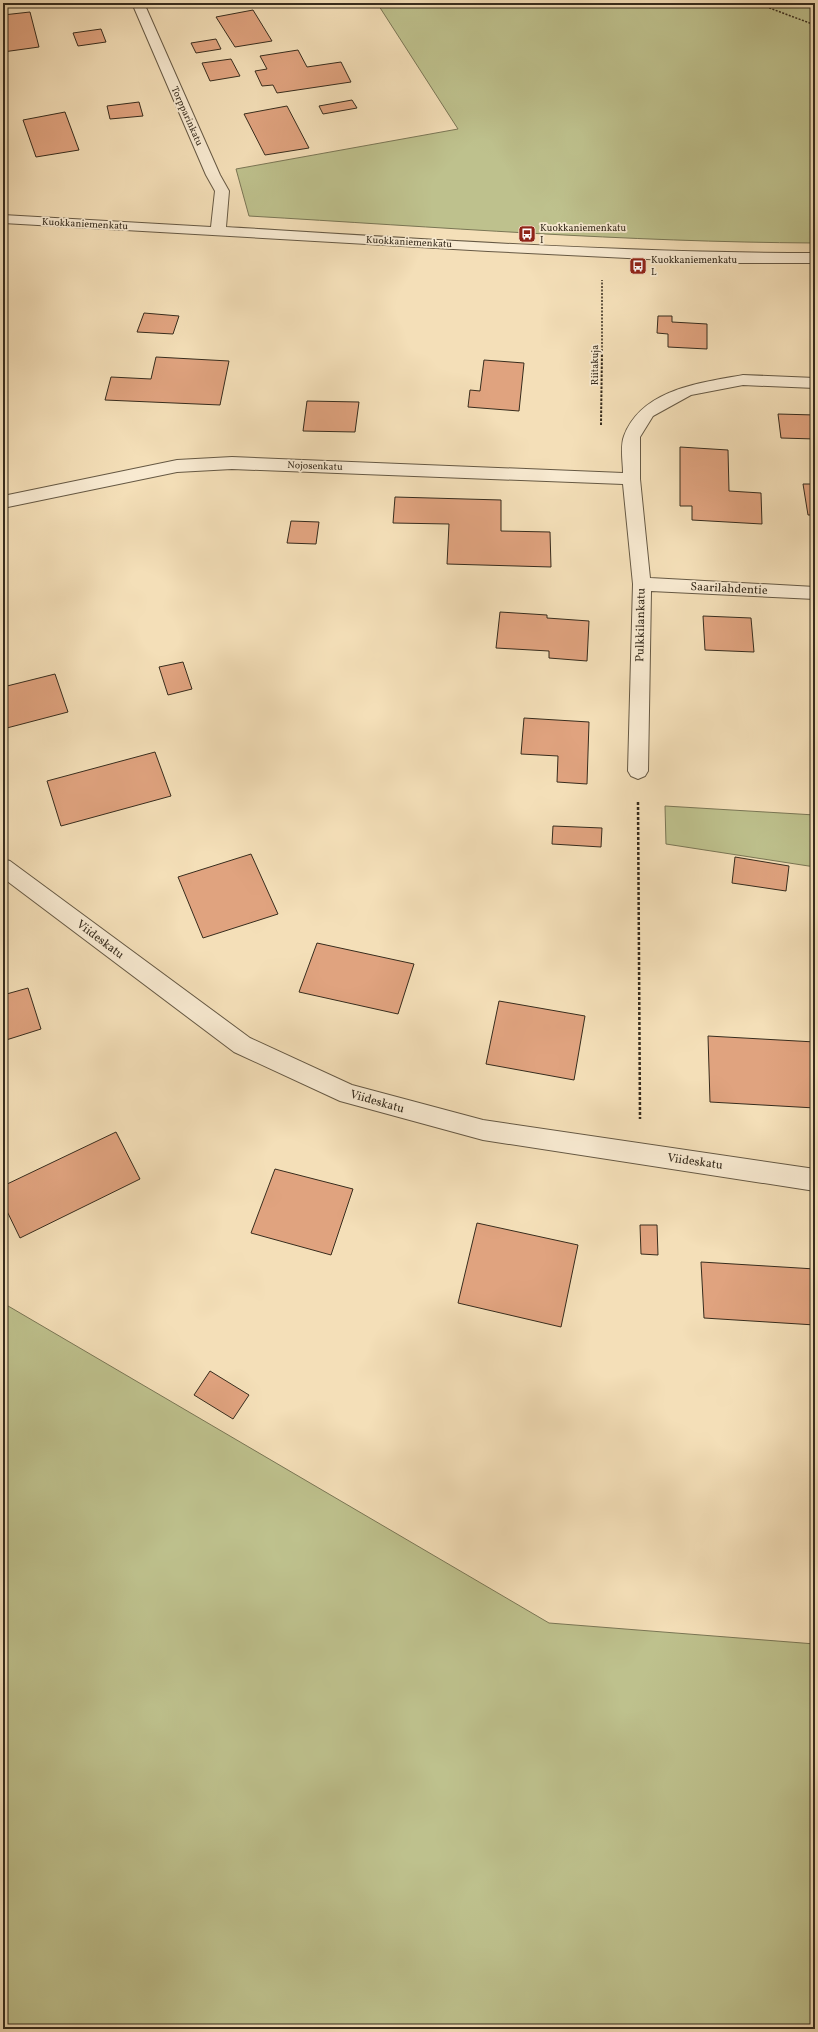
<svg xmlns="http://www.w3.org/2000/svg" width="818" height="2032" font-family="Vollkorn,serif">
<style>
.green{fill:#bec18d;stroke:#7a7655}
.building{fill:#e0a37f;stroke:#372c1d}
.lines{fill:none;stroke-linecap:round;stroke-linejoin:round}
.minor-casing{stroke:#665944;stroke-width:2}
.path-far2{stroke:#372c1d;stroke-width:1.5;stroke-dasharray:2 1.5;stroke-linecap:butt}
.path-far1{stroke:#372c1d;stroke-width:2;stroke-dasharray:2.5 1.5;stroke-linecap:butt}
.path{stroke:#372c1d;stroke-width:2.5;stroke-dasharray:3 2;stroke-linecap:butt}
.minor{fill:#f8ead1;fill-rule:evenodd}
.labels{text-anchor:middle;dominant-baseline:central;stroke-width:3.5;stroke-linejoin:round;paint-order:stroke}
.far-street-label{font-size:10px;fill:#372c1d;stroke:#f8ead1}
.far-poi-label{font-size:10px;fill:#372c1d;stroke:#f8ead1;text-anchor:start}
.street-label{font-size:12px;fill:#372c1d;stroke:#f8ead1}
</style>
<rect width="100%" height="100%" fill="#f4dfb8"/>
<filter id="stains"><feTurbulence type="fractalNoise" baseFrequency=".005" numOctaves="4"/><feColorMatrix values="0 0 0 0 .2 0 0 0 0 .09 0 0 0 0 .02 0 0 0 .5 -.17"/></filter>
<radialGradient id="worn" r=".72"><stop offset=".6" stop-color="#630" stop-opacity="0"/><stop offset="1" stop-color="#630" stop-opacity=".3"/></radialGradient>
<g class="green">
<path d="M377,3H815V243C626,242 437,227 249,216L236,169L458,129Z"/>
<polygon points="665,806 815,815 815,867 666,844"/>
<polygon points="3,1303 549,1623 815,1644 815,2029 3,2029"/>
</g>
<g class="building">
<polygon points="174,3 197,3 175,6"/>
<polygon points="253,10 272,41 235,47 216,17"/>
<polygon points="30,12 39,47 3,52 3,15"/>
<polygon points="101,29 106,42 78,46 73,33"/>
<polygon points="216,39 221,49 196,53 191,43"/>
<polygon points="298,50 307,67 341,62 351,82 277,93 273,85 262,86 255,71 267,69 260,56"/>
<polygon points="231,59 240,76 210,81 202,63"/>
<polygon points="352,100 357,108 323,114 319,106"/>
<polygon points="139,102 143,116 110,119 107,106"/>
<polygon points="287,106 309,148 265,155 244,114"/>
<polygon points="65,112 79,150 36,157 23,120"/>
<polygon points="144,313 179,316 173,334 137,332"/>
<polygon points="658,316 672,316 672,322 707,324 707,349 668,347 668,334 657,333"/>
<polygon points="156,357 229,361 220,405 105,400 111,377 151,379"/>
<polygon points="484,360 524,363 519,411 468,407 470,390 480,391"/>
<polygon points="307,401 359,402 355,432 303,431"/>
<polygon points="778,414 815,415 815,439 781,438"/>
<polygon points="680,447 728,450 729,491 761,493 762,524 692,520 692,506 680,506"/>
<polygon points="803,484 815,484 815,515 808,515"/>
<polygon points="395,497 501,500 501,531 550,532 551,567 447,564 449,524 393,523"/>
<polygon points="291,521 319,522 316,544 287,543"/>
<polygon points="500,612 547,615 547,618 589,621 587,661 549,658 549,651 496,648"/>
<polygon points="703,616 751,618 754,652 705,650"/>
<polygon points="183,662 192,689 168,695 159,667"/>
<polygon points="55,674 68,712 3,729 3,687"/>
<polygon points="524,718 589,722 587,784 557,782 558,756 521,754"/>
<polygon points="155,752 171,796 61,826 47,781"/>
<polygon points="553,826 602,828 601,847 552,844"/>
<polygon points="251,854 278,914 203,938 178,877"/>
<polygon points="735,857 789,866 786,891 732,883"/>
<polygon points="317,943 414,964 398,1014 299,992"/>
<polygon points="28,988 41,1029 3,1041 3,995"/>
<polygon points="499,1001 585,1016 574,1080 486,1064"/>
<polygon points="708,1036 815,1042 815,1108 710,1102"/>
<polygon points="116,1132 140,1179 20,1238 3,1203 3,1186"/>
<polygon points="275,1169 353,1189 331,1255 251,1233"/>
<polygon points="477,1223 578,1245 561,1327 458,1303"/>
<polygon points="640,1225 657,1225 658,1255 641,1254"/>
<polygon points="701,1262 815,1269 815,1325 704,1318"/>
<polygon points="210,1371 249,1395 233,1419 194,1395"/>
</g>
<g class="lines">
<defs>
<g id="minor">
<path d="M132,3H144L220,175L229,191L226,227C422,239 618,253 815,253V263H727L488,251L3,223V215L211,227L215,191L206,175Z"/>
<path d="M743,375L815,378V388L743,385L691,395L653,416L640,437V479L650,578L815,587V599L651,591L648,771L645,776L638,779L631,776L628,771L633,584L623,484L232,469L177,472L3,508V496L177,460L232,457L623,473C623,462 620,446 624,436C642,389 700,383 743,375Z"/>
<polygon points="3,859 10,861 250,1038 352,1085 483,1120 815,1169 815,1191 483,1140 340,1101 234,1052 3,878"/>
</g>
</defs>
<use href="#minor" class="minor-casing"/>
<g class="path-far2">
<polyline points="756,3 815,25"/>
<polyline points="602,351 602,280"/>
</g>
<polyline class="path-far1" points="601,425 602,350"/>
<polyline class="path" points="638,802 640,1119"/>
<use href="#minor" class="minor"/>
</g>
<defs>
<symbol id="bus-square" viewBox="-11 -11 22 22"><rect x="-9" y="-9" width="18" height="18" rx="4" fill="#8f2418" stroke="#f8ead1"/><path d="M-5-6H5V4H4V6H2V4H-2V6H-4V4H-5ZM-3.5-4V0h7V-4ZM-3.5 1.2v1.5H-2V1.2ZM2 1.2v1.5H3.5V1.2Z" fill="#fff"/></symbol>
</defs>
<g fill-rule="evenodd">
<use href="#bus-square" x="517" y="224" width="20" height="20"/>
<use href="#bus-square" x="628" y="256" width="20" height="20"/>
</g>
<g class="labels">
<g class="far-street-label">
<text transform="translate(187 116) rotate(66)">Torpparinkatu</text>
<text transform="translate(85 224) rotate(3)">Kuokkaniemenkatu</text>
<text transform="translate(409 242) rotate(3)">Kuokkaniemenkatu</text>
<text transform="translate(595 365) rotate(-90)">Riitakuja</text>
<text transform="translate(315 466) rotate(2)">Nojosenkatu</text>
</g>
<g class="far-poi-label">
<text x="540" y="228">Kuokkaniemenkatu<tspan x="540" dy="12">I</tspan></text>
<text x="651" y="260">Kuokkaniemenkatu<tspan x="651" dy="12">L</tspan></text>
</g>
<g class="street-label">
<text transform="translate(729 589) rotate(3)">Saarilahdentie</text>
<text transform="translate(641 625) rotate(-89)">Pulkkilankatu</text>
<text transform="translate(100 940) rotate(37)">Viideskatu</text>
<text transform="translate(377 1102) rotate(16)">Viideskatu</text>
<text transform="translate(695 1162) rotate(8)">Viideskatu</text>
</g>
</g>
<rect width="818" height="2032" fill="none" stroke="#f4dfb8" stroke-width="16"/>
<rect x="4" y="4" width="810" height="2024" fill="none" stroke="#372c1d" stroke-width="2"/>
<rect x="8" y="8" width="802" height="2016" fill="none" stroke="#372c1d"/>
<rect width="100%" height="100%" filter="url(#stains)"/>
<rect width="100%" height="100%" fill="url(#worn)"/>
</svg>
